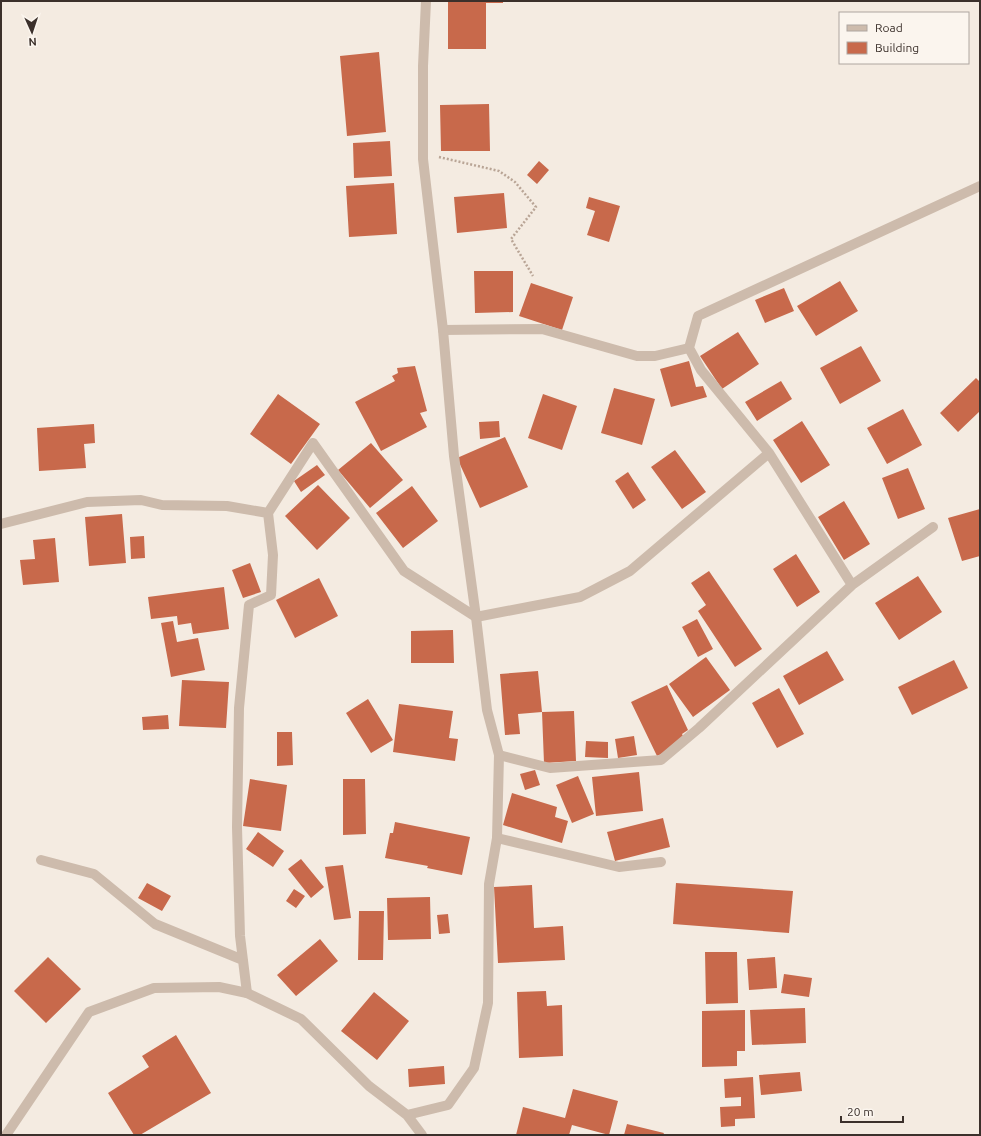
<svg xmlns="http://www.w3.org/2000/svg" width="981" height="1136" font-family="Ubuntu,sans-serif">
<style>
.building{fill:#c8694b}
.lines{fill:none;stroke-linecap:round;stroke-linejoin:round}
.path{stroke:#b9a596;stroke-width:2.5;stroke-dasharray:2 2;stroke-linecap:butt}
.minor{stroke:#cdbbac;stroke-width:10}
.tertiary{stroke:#cdbbac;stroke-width:10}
</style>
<rect width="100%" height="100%" fill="#f4ebe1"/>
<!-- building -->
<path class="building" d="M448 1H503V3H486V49H448Z
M379 52 386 132 347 136 340 56Z
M489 104 490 151H441L440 105Z
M390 141 392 176 354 178 353 143Z
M539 161 549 170 537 184 527 175Z
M394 183 397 234 349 237 346 186Z
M504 193 507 228 457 233 454 197Z
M589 197 620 206 609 242 587 235 595 211 586 208Z
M474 271H513V312L475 313Z
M840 281 858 311 816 336 797 306Z
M531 283 573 297 562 330 519 316Z
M784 288 794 311 765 323 755 300Z
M738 332 759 364 722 389 700 356Z
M861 346 881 381 840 404 820 368Z
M689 361 696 387 703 386 707 397 671 407 660 369Z
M415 366 427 411 420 413 427 427 381 451 355 402 395 381 392 376 398 373 397 368Z
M976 378 980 382V411L958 432 940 413Z
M781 381 792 399 757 421 745 402Z
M614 388 655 399 642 445 601 433Z
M278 394 320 424 291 464 250 434Z
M543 394 577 406 562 450 528 438Z
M903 409 922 445 887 464 867 428Z
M499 421 500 437 480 439 479 422Z
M802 421 830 465 801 483 773 440Z
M94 424 95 443 84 444 86 468 39 471 37 428Z
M505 437 528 487 480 508 457 458Z
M371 443 403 480 370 508 338 470Z
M675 450 706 492 682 509 651 467Z
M317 465 325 475 301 492 294 481Z
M908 468 925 509 898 519 882 478Z
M628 472 646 500 633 509 615 481Z
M318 485 350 518 317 550 285 516Z
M412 486 438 521 403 548 376 513Z
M844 501 870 544 844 560 818 517Z
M980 509V556L962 561 948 518Z
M122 514 126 563 89 566 85 517Z
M144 536 145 558 131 559 130 537Z
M55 538 59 582 23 585 20 560 35 559 33 540Z
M796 554 820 592 797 607 773 569Z
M250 563 261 592 243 598 232 570Z
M709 571 762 649 735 667 698 611 706 605 691 583Z
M918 576 942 612 899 640 875 603Z
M319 578 338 616 295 638 276 600Z
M224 587 229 629 193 634 191 623 178 625 177 616 151 619 148 597Z
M697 619 713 649 698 657 682 627Z
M173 621 177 642 198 638 205 670 171 677 161 623Z
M453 630 454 663H411V631Z
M827 651 844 680 799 705 783 676Z
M706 657 730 690 693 717 669 684Z
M954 660 968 688 912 715 898 687Z
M538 671 542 712 574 711 576 761 544 763 542 712 518 714 520 734 505 735 500 674Z
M182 680 229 682 226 728 179 726Z
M667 685 688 730 682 734 686 742 657 756 631 702Z
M779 688 804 734 777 748 752 703Z
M368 699 393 740 371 753 346 713Z
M399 704 453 711 449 738 458 739 455 761 393 752Z
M168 715 169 729 143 730 142 717Z
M277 732H292L293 765 277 766Z
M634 736 637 755 618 758 615 739Z
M586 741 608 742V758L585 757Z
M535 770 540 785 525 790 520 774Z
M639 772 643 811 596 816 592 777Z
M578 776 594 814 572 823 556 785Z
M250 779 287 785 281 831 243 826Z
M343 779H365L366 834 343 835Z
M512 793 557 807 555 817 568 821 562 843 503 825Z
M663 818 670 847 615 861 607 832Z
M395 822 470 837 462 875 427 868 428 866 385 858 390 833H393Z
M258 832 284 851 273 867 246 849Z
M301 859 324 887 311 898 288 869Z
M343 865 351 918 334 920 325 867Z
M147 883 171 896 162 911 138 898Z
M676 883 793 891 789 933 673 924Z
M532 885 534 928 563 926 565 960 498 963 494 887Z
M294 889 305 896 296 908 286 901Z
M430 897 431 939 388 940 387 898Z
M359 911H384L383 960H358Z
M448 914 450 933 439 934 437 915Z
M320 939 338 961 296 996 277 975Z
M705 952H737L738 1003 706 1004Z
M48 957 81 989 46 1023 14 991Z
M775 957 777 988 749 990 747 959Z
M784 974 812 978 809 997 781 993Z
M546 991 547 1006 562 1005 563 1056 519 1058 517 992Z
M374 992 409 1021 377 1060 341 1031Z
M805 1008 806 1043 752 1045 750 1010Z
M745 1010V1051H737V1066L702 1067V1011Z
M176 1035 211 1093 140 1135H134L108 1093 149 1067 142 1056Z
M444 1066 445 1084 409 1087 408 1069Z
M800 1072 802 1091 761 1095 759 1075Z
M753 1077 755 1118 735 1119V1126L721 1127 720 1107 741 1106V1097L725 1098 724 1079Z
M573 1089 618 1101 609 1135 572 1125 569 1135H516L523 1107 565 1118Z
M627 1124 664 1133 663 1135H624Z"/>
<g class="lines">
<!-- path -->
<path class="path" d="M439 157 499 171 515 182 536 207 511 239 533 276"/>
<!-- minor -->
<path class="minor" d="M443 330 542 329 637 356H655L689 348
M268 513 313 443 404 571 476 617 580 597 630 571 769 453
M1 524 87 502 141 500 162 505 227 506 268 513 273 555 271 595 249 605 239 708 237 827 240 936 247 993
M852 585 769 453 701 370 689 348 698 316 980 186
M499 755 550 768 661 760 699 728 852 585 933 527
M497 838 619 867 661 862
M41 860 94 874 155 924 243 960"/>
<!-- tertiary -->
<path class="tertiary" d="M407 1115 448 1105 474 1068 488 1003 489 884 497 838 499 755 487 710 476 617 454 456 443 330 423 159V66L426 1
M6 1135 89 1012 154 988 219 987 247 993 301 1019 369 1086 407 1115 422 1135"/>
</g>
<!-- border -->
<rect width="981" height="1136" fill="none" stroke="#3b302b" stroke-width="4"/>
<!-- legend -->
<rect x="839" y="12" width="130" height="52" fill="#fbf5ee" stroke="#aea6a0"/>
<rect x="847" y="25" width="20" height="6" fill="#cdbbac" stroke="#aea6a0"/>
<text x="875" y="32" font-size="12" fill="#3b302b">Road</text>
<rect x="847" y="42" width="20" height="12" fill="#c8694b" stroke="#aea6a0"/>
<text x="875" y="52" font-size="12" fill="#3b302b">Building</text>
<!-- north arrow -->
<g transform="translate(32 32) rotate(177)" stroke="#fbf5ee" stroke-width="3" paint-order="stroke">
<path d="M0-3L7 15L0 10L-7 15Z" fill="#3b302b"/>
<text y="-6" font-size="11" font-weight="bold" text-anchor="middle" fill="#3b302b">N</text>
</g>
<!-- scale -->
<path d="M841 1116v6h62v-6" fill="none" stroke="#3b302b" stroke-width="2"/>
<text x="847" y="1116" font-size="12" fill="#3b302b" stroke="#fbf5ee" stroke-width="3" paint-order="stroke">20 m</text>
</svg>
